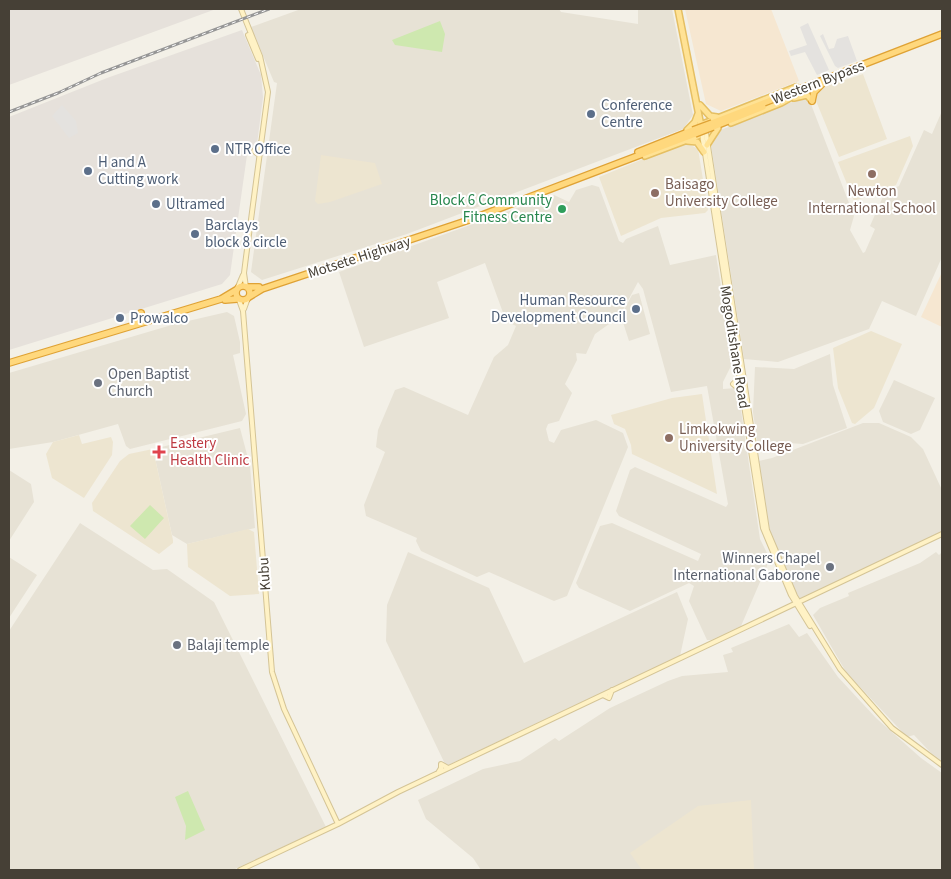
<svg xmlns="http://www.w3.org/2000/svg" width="951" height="879" font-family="'Source Sans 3',sans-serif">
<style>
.residential{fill:#e7e2d5}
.commercial{fill:#f6e7d1}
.industrial{fill:#e6e1db}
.education{fill:#ede5d0}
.green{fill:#cee8af}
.parking{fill:#e4e2df}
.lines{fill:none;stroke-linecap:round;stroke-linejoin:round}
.secondary-casing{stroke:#d4c496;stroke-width:6}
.primary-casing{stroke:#e5bf63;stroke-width:8}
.trunk-casing{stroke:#dfa235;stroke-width:8}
.secondary{stroke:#fff2c5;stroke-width:4}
.primary{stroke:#ffe294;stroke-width:5}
.trunk{stroke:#ffd87d;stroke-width:5.5}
.rail-casing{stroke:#969696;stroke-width:3}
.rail{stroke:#fff;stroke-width:1;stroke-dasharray:4;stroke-linecap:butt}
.trunk-bridge-casing{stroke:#dfa235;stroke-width:8;stroke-linecap:butt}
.trunk-bridge{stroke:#ffd87d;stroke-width:5.5}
.service-dot{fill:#5c6f8a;stroke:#fff;stroke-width:2}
.education-dot{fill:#8d6e63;stroke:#fff;stroke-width:2}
.leisure-dot{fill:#2e9e5b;stroke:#fff;stroke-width:2}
.worship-dot{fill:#6b7280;stroke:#fff;stroke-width:2}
.health-dot{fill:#e0444e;stroke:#fff;stroke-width:2}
.labels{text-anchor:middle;stroke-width:4;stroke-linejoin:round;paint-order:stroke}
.street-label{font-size:15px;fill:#464036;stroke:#fff}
.service-label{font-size:15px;fill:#4e5e75;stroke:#fff;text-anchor:start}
.education-label{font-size:15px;fill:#785e54;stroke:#fff;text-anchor:start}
.leisure-label{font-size:15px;fill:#27864d;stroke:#fff;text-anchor:end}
.worship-label{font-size:15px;fill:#5b616d;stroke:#fff;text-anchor:start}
.health-label{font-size:15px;fill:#be3a42;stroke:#fff;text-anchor:start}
</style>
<rect width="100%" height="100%" fill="#f3f0e7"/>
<!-- residential -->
<path class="residential" d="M301 9H559L561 12 638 24V9H672L693 115 683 129 407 234 262 280 251 272 277 83 274 82 251 27Z
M805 97 809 99 854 216 850 230 863 253 865 252 875 229 870 226 885 192 899 186 924 130 932 134 942 111V257L916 316 882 301 869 329 778 362 744 359 711 145 718 131Z
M592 185 599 187 619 241 623 243 626 239 658 226 670 265 716 255 733 362 723 382V389L736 388 738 390 760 539 770 559 741 626 711 640H707L689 601 694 586 689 583 630 611 579 588 576 583 600 526 612 523 698 561 701 554 619 516 616 511 630 470 635 467 726 507 728 504 707 386 671 392 643 289 638 282 619 317 595 334 586 354 576 353 577 360 565 384 572 393 559 421 548 424 546 429 549 441 554 443 561 430 596 420 623 433 628 447 567 596 554 601 489 572 477 577 421 551 416 541 417 538 366 516 364 505 385 452 376 447 378 430 395 390 404 387 468 415 494 357 508 345 516 326 506 321 485 263 437 282 449 318 364 347 339 272 554 195 569 202 576 190Z
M639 293 650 334 629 341 621 316 632 295Z
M227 312 234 316 240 342V353L233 355 246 414 242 421 130 449 126 446 118 424 53 442 9 449V373L175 324Z
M830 354 833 385 847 428 803 444 757 441 753 412 755 367 794 369Z
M894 380 935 398 920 430 911 434 883 422 879 411Z
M863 423H879L911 437 923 449 942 490V532L797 600 782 568 769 527 759 461 772 458Z
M240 428 250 466 255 528 187 544 172 535 153 449Z
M9 470 31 484 34 502 9 541Z
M80 523 153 570 167 569 214 602 326 827 233 870H9V631Z
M408 552 489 588 524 663 677 592 688 619 680 656 446 766 386 641 387 605Z
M936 552 939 555 942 552V761L931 753 914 735 907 737 846 672 813 615 820 608 849 596 848 593 920 563Z
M9 557 37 575 9 618Z
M789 624 799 637 807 633 838 677 876 718 921 758 942 773V870H481L473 858 426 819 418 800 483 769 520 761 555 738 559 741 610 708 668 681 682 676 728 672 723 655 733 652 731 648Z"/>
<!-- commercial -->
<path class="commercial" d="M685 9H771L799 81 721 111 706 104Z
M942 272V327L921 317Z"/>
<!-- industrial -->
<path class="industrial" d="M9 9H216L9 85Z
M242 30 261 75 263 97 257 144 253 148H248L230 275 222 284 9 350V117L107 78Z"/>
<!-- education -->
<path class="education" d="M863 74 887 139 839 157 814 96 818 89Z
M910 136 913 146 896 185 854 201 838 162Z
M685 142 698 149 708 210 705 213 661 218 621 236 599 177Z
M321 155 375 163 382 184 330 202 318 204 315 201Z
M871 331 902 344 874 408 855 424 852 423 838 388 833 348Z
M702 394 717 494 632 454 631 445 625 429 614 424 611 415 672 398Z
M79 435 82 444 111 437 113 442 112 455 84 498 52 478 46 454 53 442Z
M153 449 173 540V543L159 554 93 511 92 503 120 461 129 454Z
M248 529 254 532 259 594 230 596 188 567 187 544Z
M751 800 754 870H642L630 853 698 806Z"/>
<!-- green -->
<path class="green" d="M440 21 445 34 442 52 395 45 392 40Z
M150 505 164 518 145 539 130 526Z
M188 791 205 830 185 840 186 826 175 797Z"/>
<!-- parking -->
<path class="parking" d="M808 23 829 70 817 75 805 52 791 56 789 51 807 45 800 27Z
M823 34 829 49 834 48 837 39 848 36 857 61 838 68 835 66 820 36Z
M62 105 76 121 78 133 69 138 52 116Z"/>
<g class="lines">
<defs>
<path id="secondary" d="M241 9 260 56 268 92 246 257 244 273 246 287
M248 35 258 59
M706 133 767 530 795 596 840 669 892 728 942 765
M702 134 763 528 791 595 810 626
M259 155 254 151 260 143
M237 289 243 275
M239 300 243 311 272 672 284 709 338 824
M244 309 248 298
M738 379 733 384 740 390
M603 695 609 698 612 690
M438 773 441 768V764L448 768
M240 870 338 824 398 792 942 534"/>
<path id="primary" d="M678 9 701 126
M794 98 807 95 812 101
M700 105 710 116 717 117
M731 123 781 103 797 94
M695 127 796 87
M687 130 695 122 698 114
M687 141 697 142 704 152
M707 145 718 128
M645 156 698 136"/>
<path id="trunk" d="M812 101 814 92 822 84
M712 123 942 34
M713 127 763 107
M638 152 693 130
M236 293a7 7 0 1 1 14 0a7 7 0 1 1-14 0Z
M247 287H259
M249 297 262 289 469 220 695 134
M225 300 237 299
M136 324 140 319 141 313
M9 363 221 299 236 290"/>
</defs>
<!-- secondary casing -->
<use href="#secondary" class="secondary-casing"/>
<!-- primary casing -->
<use href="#primary" class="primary-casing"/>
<!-- trunk casing -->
<use href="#trunk" class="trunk-casing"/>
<!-- secondary -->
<use href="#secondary" class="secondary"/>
<!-- primary -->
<use href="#primary" class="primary"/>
<!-- trunk -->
<use href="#trunk" class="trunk"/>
<defs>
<path id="rail" d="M9 112 58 93 101 73 269 9"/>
</defs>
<!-- rail casing -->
<use href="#rail" class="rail-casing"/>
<!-- rail -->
<use href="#rail" class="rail"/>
<defs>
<path id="trunk-bridge" d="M693 130 712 123
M695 134 713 127"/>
</defs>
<!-- trunk-bridge casing -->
<use href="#trunk-bridge" class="trunk-bridge-casing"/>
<!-- trunk-bridge -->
<use href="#trunk-bridge" class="trunk-bridge"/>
</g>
<!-- markers -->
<g class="service-dot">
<circle cx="591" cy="114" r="5"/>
<circle cx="215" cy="149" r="5"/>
<circle cx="88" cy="171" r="5"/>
<circle cx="156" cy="204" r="5"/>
<circle cx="195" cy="234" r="5"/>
<circle cx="636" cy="309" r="5"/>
<circle cx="120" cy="318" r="5"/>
</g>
<g class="education-dot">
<circle cx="872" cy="174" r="5"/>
<circle cx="655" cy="193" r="5"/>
<circle cx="669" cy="438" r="5"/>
</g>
<circle class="leisure-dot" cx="562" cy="209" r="5"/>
<g class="worship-dot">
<circle cx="98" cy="383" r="5"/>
<circle cx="830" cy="567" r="5"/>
<circle cx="177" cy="645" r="5"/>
</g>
<path class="health-dot" d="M156.5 444.5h5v5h5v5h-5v5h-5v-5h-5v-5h5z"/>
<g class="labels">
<!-- street labels -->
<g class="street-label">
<text transform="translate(818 82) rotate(-21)" y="5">Western Bypass</text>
<text transform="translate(359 257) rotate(-18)" y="5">Motsete Highway</text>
<text transform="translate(735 347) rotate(81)" y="5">Mogoditshane Road</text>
<text transform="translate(264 574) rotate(-94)" y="5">Kubu</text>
</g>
<!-- service labels -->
<g class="service-label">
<text x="601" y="110">Conference<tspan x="601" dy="17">Centre</tspan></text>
<text x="225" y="154">NTR Office</text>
<text x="98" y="167">H and A<tspan x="98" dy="17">Cutting work</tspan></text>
<text x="166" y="209">Ultramed</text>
<text x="205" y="230">Barclays<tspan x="205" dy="17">block 8 circle</tspan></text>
<text x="626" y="305" text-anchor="end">Human Resource<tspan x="626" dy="17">Development Council</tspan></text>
<text x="130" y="323">Prowalco</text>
</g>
<!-- education labels -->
<g class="education-label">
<text x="665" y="189">Baisago<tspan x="665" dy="17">University College</tspan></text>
<text x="872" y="196" text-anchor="middle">Newton<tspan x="872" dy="17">International School</tspan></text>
<text x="679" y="434">Limkokwing<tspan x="679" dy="17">University College</tspan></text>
</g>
<!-- leisure labels -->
<g class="leisure-label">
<text x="552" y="205">Block 6 Community<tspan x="552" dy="17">Fitness Centre</tspan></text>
</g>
<!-- worship labels -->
<g class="worship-label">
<text x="108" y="379">Open Baptist<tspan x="108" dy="17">Church</tspan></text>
<text x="820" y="563" text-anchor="end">Winners Chapel<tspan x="820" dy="17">International Gaborone</tspan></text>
<text x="187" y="650">Balaji temple</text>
</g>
<!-- health labels -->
<g class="health-label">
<text x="170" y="448">Eastery<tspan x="170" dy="17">Health Clinic</tspan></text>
</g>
</g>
<!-- border -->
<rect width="951" height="879" fill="none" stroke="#464036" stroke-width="20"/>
</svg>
